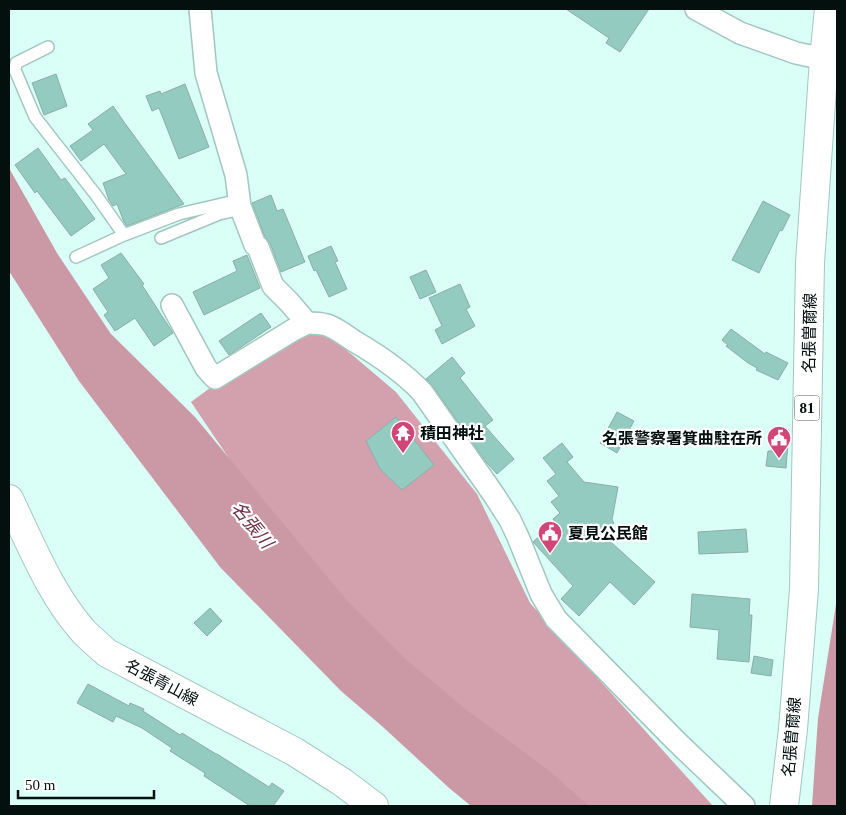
<svg xmlns="http://www.w3.org/2000/svg" width="846" height="815" font-family="'Times New Roman','Noto Sans JP',serif">
<style>
.forest{fill:#d3a1ae}
.water{fill:#ca99a5}
.building{fill:#93cbc1;stroke:#8aaea7}
.lines{fill:none;stroke-linecap:round;stroke-linejoin:round}
.lane-casing{stroke:#a3c7c0;stroke-width:14}
.street-casing{stroke:#a3c7c0;stroke-width:24}
.secondary-casing{stroke:#a3c7c0;stroke-width:30}
.primary-casing{stroke:#a3c7c0;stroke-width:30}
.lane{stroke:#fff;stroke-width:11}
.street{stroke:#fff;stroke-width:21}
.secondary{stroke:#fff;stroke-width:28}
.primary{stroke:#fff;stroke-width:28}
.labels{text-anchor:middle;stroke-width:4.5;stroke-linejoin:round;paint-order:stroke}
.shield{fill:#fff;stroke:#4f5856;stroke-width:1}
.shield-label{font-size:15px;font-weight:bold;fill:#04100e}
.street-label{font-size:16px;fill:#04100e;stroke:#fff}
.poi-label{font-size:16px;font-weight:bold;fill:#04100e;stroke:#fff;text-anchor:start}
.water-label{font-size:18px;font-style:italic;fill:#6e3044;stroke:#fff}
</style>
<rect width="100%" height="100%" fill="#d9fff7"/>
<!-- forest -->
<path class="forest" d="M324 331 396 392 477 494 530 603 713 806H550L325 601 191 402 214 385 293 335Z"/>
<!-- water -->
<path class="water" d="M9 168 57 253 111 334 195 417 344 597 408 661 468 711 547 769 589 806H471L448 787 383 727 341 691 220 567 79 381 9 271Z
M837 598V806H812L818 718Z"/>
<!-- building -->
<path class="building" d="M566 9H649L620 52 606 43 609 38Z
M56 74 67 106 44 115 32 83Z
M185 84 209 147 179 159 159 108 152 111 146 96 160 91 161 94Z
M113 106 124 122 184 204 127 226 124 222 117 204 113 206 109 200 103 183 126 174 104 144 81 161 70 146 93 130 88 124Z
M38 148 61 180 65 178 95 219 71 236 37 191 35 193 15 165Z
M271 195 277 211 283 209 305 262 281 272 270 243 265 237 252 203Z
M763 201 790 215 782 231 780 230 759 273 732 260Z
M331 246 338 261 335 262 347 289 329 297 316 270 314 271 308 256Z
M121 253 144 284 142 285 173 333 154 346 135 318 115 331 104 315 108 312 93 289 109 278 101 265Z
M247 255 260 288 204 315 193 292 237 271 233 261Z
M426 270 436 292 420 299 410 277Z
M460 284 470 307 466 309 475 326 442 344 435 330 442 326 429 298Z
M261 313 271 327 229 355 219 341Z
M731 329 765 354 766 352 788 363 778 380 756 370 757 368 748 363 726 346 728 345 722 340Z
M452 357 465 373 460 378 493 420 485 426 514 459 497 474 486 462 432 385 426 379Z
M617 412 634 421 617 453 600 443Z
M396 417 434 465 402 490 380 469 366 441Z
M773 429 789 430 786 468 766 466 768 451H772Z
M562 443 573 457 567 462 584 482 618 487 612 520 614 523 602 534 655 582 634 605 610 582 579 616 561 599 573 586 534 543 533 542 555 522 553 519 560 513 551 502 559 496 547 481 556 474 543 458Z
M746 529 748 552 699 554 698 532Z
M692 594 750 599 749 615H752L749 662 717 659 719 630 690 627Z
M210 608 222 621 207 636 194 623Z
M754 656 773 660 771 676 751 673Z
M88 684 129 706 130 703 144 709 143 711 180 735 182 733 216 754H217L269 787 272 783 284 791 273 806H250L204 776 205 773 170 751 172 748 142 728 116 716 113 722 77 703Z"/>
<g class="lines">
<defs>
<path id="lane" d="M48 47 16 63 15 70 35 117 96 195 124 235
M161 238 219 214 241 209
M76 257 124 235 179 214 239 200"/>
<path id="street" d="M200 9 206 73 236 175 240 206 255 245 258 247 273 286 289 302 307 323C314 323 320 323 327 325 336 328 345 335 354 341 378 355 402 371 422 392L494 495 510 520 518 537 541 594 556 619 677 742 744 806
M696 9 740 33 796 53 824 59
M172 305 206 368 215 378 293 330 307 323"/>
<path id="secondary" d="M9 499C31 544 50 594 84 632 91 639 99 646 107 653L295 752 342 782 374 806"/>
<path id="primary" d="M784 806 793 729 804 589 810 263 824 59 829 9"/>
</defs>
<!-- lane casing -->
<use href="#lane" class="lane-casing"/>
<!-- street casing -->
<use href="#street" class="street-casing"/>
<!-- secondary casing -->
<use href="#secondary" class="secondary-casing"/>
<!-- primary casing -->
<use href="#primary" class="primary-casing"/>
<!-- lane -->
<use href="#lane" class="lane"/>
<!-- street -->
<use href="#street" class="street"/>
<!-- secondary -->
<use href="#secondary" class="secondary"/>
<!-- primary -->
<use href="#primary" class="primary"/>
</g>
<!-- icons -->
<defs>
<symbol id="temple-pin" viewBox="-11 -11 22 30"><path d="M0 17L-7.5 6A9.5 9.5 0 1 1 7.5 6Z" fill="#d14577" stroke="#fff"/><path d="M0-6L5-2H3V0L6.5 2.5H4V6H1.5V3h-3V6H-4V2.5H-6.5L-3 0V-2H-5Z" fill="#fff"/></symbol>
<symbol id="civic-pin" viewBox="-11 -11 22 30"><path d="M0 17L-7.5 6A9.5 9.5 0 1 1 7.5 6Z" fill="#d14577" stroke="#fff"/><path d="M-.6-6.5H3V-4.5H.6V-3L4-1V1h2V6H-6V1h2V-1L-.6-3ZM-1.2 2.5V6h2.4V2.5Z" fill="#fff"/></symbol>
</defs>
<g fill-rule="evenodd">
<use href="#temple-pin" x="389" y="419" width="28" height="38"/>
<use href="#civic-pin" x="765" y="424" width="28" height="38"/>
<use href="#civic-pin" x="536" y="519" width="28" height="38"/>
</g>
<g class="labels">
<!-- shield labels -->
<rect class="shield" x="794.5" y="395.5" width="25" height="25" rx="4"/>
<g class="shield-label">
<text x="807" y="413">81</text>
</g>
<!-- street labels -->
<g class="street-label">
<text transform="translate(809 333) rotate(-89)" y="6">名張曽爾線</text>
<text transform="translate(162 682) rotate(28)" y="6">名張青山線</text>
<text transform="translate(791 737) rotate(-85)" y="6">名張曽爾線</text>
</g>
<!-- poi labels -->
<g class="poi-label">
<text x="420" y="439">積田神社</text>
<text x="762" y="444" text-anchor="end">名張警察署箕曲駐在所</text>
<text x="568" y="539">夏見公民館</text>
</g>
<!-- water labels -->
<g class="water-label">
<text transform="translate(252 525) rotate(51)" y="6">名張川</text>
</g>
</g>
<!-- border -->
<rect width="846" height="815" fill="none" stroke="#04100e" stroke-width="20"/>
<!-- scale -->
<path d="M18 790v8h136v-8" fill="none" stroke="#04100e" stroke-width="2.5"/>
<text x="25" y="790" font-size="15" fill="#04100e" stroke="#ffffff" stroke-width="4" paint-order="stroke">50 m</text>
</svg>
